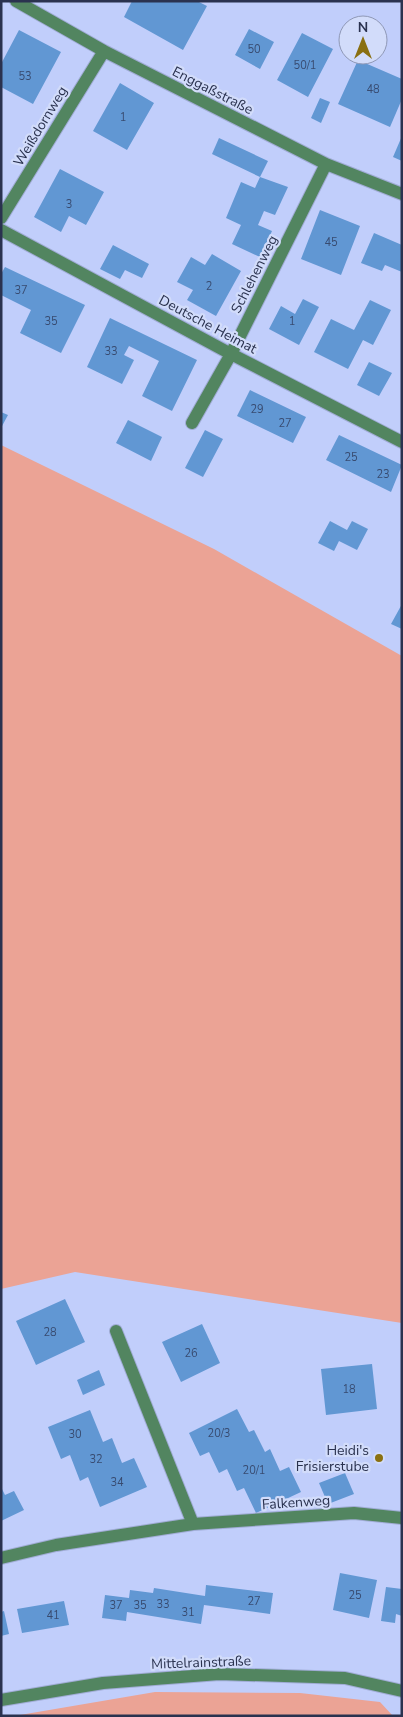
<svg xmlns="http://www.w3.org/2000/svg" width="403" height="1717" font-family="'Nunito Sans',sans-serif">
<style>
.green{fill:#eba395}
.building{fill:#6197d3}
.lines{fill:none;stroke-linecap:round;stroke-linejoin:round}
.minor-casing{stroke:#a0acd5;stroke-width:14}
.minor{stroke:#528560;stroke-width:12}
.poi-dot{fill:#8a7011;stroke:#d2dcfa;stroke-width:2}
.labels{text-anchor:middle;stroke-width:4.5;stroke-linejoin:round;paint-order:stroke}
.number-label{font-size:11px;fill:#384b70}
.street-label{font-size:14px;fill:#2a324f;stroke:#d2dcfa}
.poi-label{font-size:14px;fill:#2a324f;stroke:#d2dcfa;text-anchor:end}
</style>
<rect width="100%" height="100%" fill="#c1cefb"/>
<!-- green -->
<path class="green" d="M1 445 214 549 402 656V1323L75 1272 1 1289Z
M155 1692 300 1693 380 1702 393 1716H14Z"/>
<!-- building -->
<path class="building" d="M132 1H197L207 6 183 50 124 17Z
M249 29 274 42 260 69 235 55Z
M19 30 61 52 33 104 1 87V64Z
M302 33 333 49 308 97 277 80Z
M358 60 402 79V99L390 127 338 104Z
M120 83 154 103 127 150 93 131Z
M320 98 330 102 321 123 311 118Z
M402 136V161L393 157Z
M219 138 268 161 260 177 288 187 275 215 264 211 258 225 272 231 260 257 232 244 241 225 226 218 241 182 255 188 260 177 212 154Z
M60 169 104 192 86 225 69 216 61 232 34 217Z
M320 210 360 226 341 275 301 259Z
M374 233 402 245V272L385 265 382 271 361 263Z
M113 245 149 264 142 278 125 270 120 279 100 269Z
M212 254 241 271 216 316 187 300 193 290 177 282 191 257 205 265Z
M5 267 85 305 61 353 20 333 31 310 1 295V274Z
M303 299 319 307 299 345 269 329 281 306 295 314Z
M370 300 391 310 373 345 363 340 348 369 314 352 331 319 354 330Z
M110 318 197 360 172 411 142 396 159 361 129 346 124 355 134 360 122 384 87 367Z
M369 362 392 373 379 396 357 385Z
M250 390 306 417 293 443 237 416Z
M1 412 8 415 1 428Z
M128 420 162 437 151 461 116 443Z
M205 430 223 439 203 477 185 468Z
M339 435 402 465 391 492 326 460Z
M330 521 347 530 352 521 368 529 357 550 339 541 334 551 318 543Z
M402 604V629L391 624Z
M65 1299 85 1342 36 1365 16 1321Z
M202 1324 220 1363 181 1382 162 1342Z
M372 1364 377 1409 326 1415 321 1369Z
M99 1370 105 1385 83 1395 77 1380Z
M237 1409 249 1432 254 1430 265 1452 270 1449 280 1471 289 1467 301 1492 256 1513 244 1488 237 1491 227 1469 219 1473 209 1452 200 1456 189 1433Z
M90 1410 103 1442 112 1438 122 1463 134 1458 147 1487 100 1507 88 1477 80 1481 70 1455 61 1459 48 1427Z
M345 1473 354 1494 328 1504 319 1483Z
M1 1487 5 1495 14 1491 24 1510 1 1521Z
M340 1573 377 1580 369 1618 333 1610Z
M206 1585 273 1593 270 1614 204 1605 201 1624 127 1612 126 1621 102 1618 105 1595 129 1598 130 1590 153 1593 154 1588 205 1596Z
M386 1587 402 1589V1616L396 1614 395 1623 381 1621Z
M64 1601 69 1625 22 1633 17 1609Z
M4 1611 9 1634 1 1636V1612Z"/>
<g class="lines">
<defs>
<path id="minor" d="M16 1 104 51 326 164 402 194
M1 218 104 51
M1 230 231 354 402 442
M192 423 231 354 326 164
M116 1331 193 1524
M1 1558 56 1545 193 1524 354 1513 402 1518
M1 1700 103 1683 219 1674 345 1678 402 1691"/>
</defs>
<!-- minor casing -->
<use href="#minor" class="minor-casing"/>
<!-- minor -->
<use href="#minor" class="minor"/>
</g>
<!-- markers -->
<circle class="poi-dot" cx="379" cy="1458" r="5"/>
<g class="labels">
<!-- number labels -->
<g class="number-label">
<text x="254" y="53">50</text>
<text x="305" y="69">50/1</text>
<text x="25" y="80">53</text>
<text x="373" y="93">48</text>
<text x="123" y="121">1</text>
<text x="69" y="208">3</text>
<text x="331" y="246">45</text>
<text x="209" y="290">2</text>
<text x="21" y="294">37</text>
<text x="51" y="325">35</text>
<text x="292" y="325">1</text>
<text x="111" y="355">33</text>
<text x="257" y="413">29</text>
<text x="285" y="427">27</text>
<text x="351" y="461">25</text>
<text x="383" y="478">23</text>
<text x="50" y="1336">28</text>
<text x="191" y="1357">26</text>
<text x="349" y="1393">18</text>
<text x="219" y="1437">20/3</text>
<text x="75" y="1438">30</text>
<text x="96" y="1463">32</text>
<text x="254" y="1474">20/1</text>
<text x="117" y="1486">34</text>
<text x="355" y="1599">25</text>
<text x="254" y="1605">27</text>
<text x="163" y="1608">33</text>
<text x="116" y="1609">37</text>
<text x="140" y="1609">35</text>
<text x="188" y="1616">31</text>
<text x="53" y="1619">41</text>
</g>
<!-- street labels -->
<g class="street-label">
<text transform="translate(213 90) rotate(27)" y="5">Enggaßstraße</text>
<text transform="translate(40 126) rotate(-59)" y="5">Weißdornweg</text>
<text transform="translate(254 274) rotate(-63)" y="5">Schlehenweg</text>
<text transform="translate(208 324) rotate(28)" y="5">Deutsche Heimat</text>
<text transform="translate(296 1502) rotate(-4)" y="5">Falkenweg</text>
<text transform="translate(201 1662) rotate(-2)" y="5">Mittelrainstraße</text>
</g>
<!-- poi labels -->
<g class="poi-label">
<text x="369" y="1455">Heidi's<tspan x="369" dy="16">Frisierstube</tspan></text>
</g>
</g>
<!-- border -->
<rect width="403" height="1717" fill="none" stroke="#2a324f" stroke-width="5"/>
<!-- north arrow -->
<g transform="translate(363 40)"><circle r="24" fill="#d2dcfa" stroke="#8f98b6"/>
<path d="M0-4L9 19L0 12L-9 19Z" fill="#8a7011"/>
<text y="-8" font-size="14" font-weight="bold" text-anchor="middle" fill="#2a324f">N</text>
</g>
</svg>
